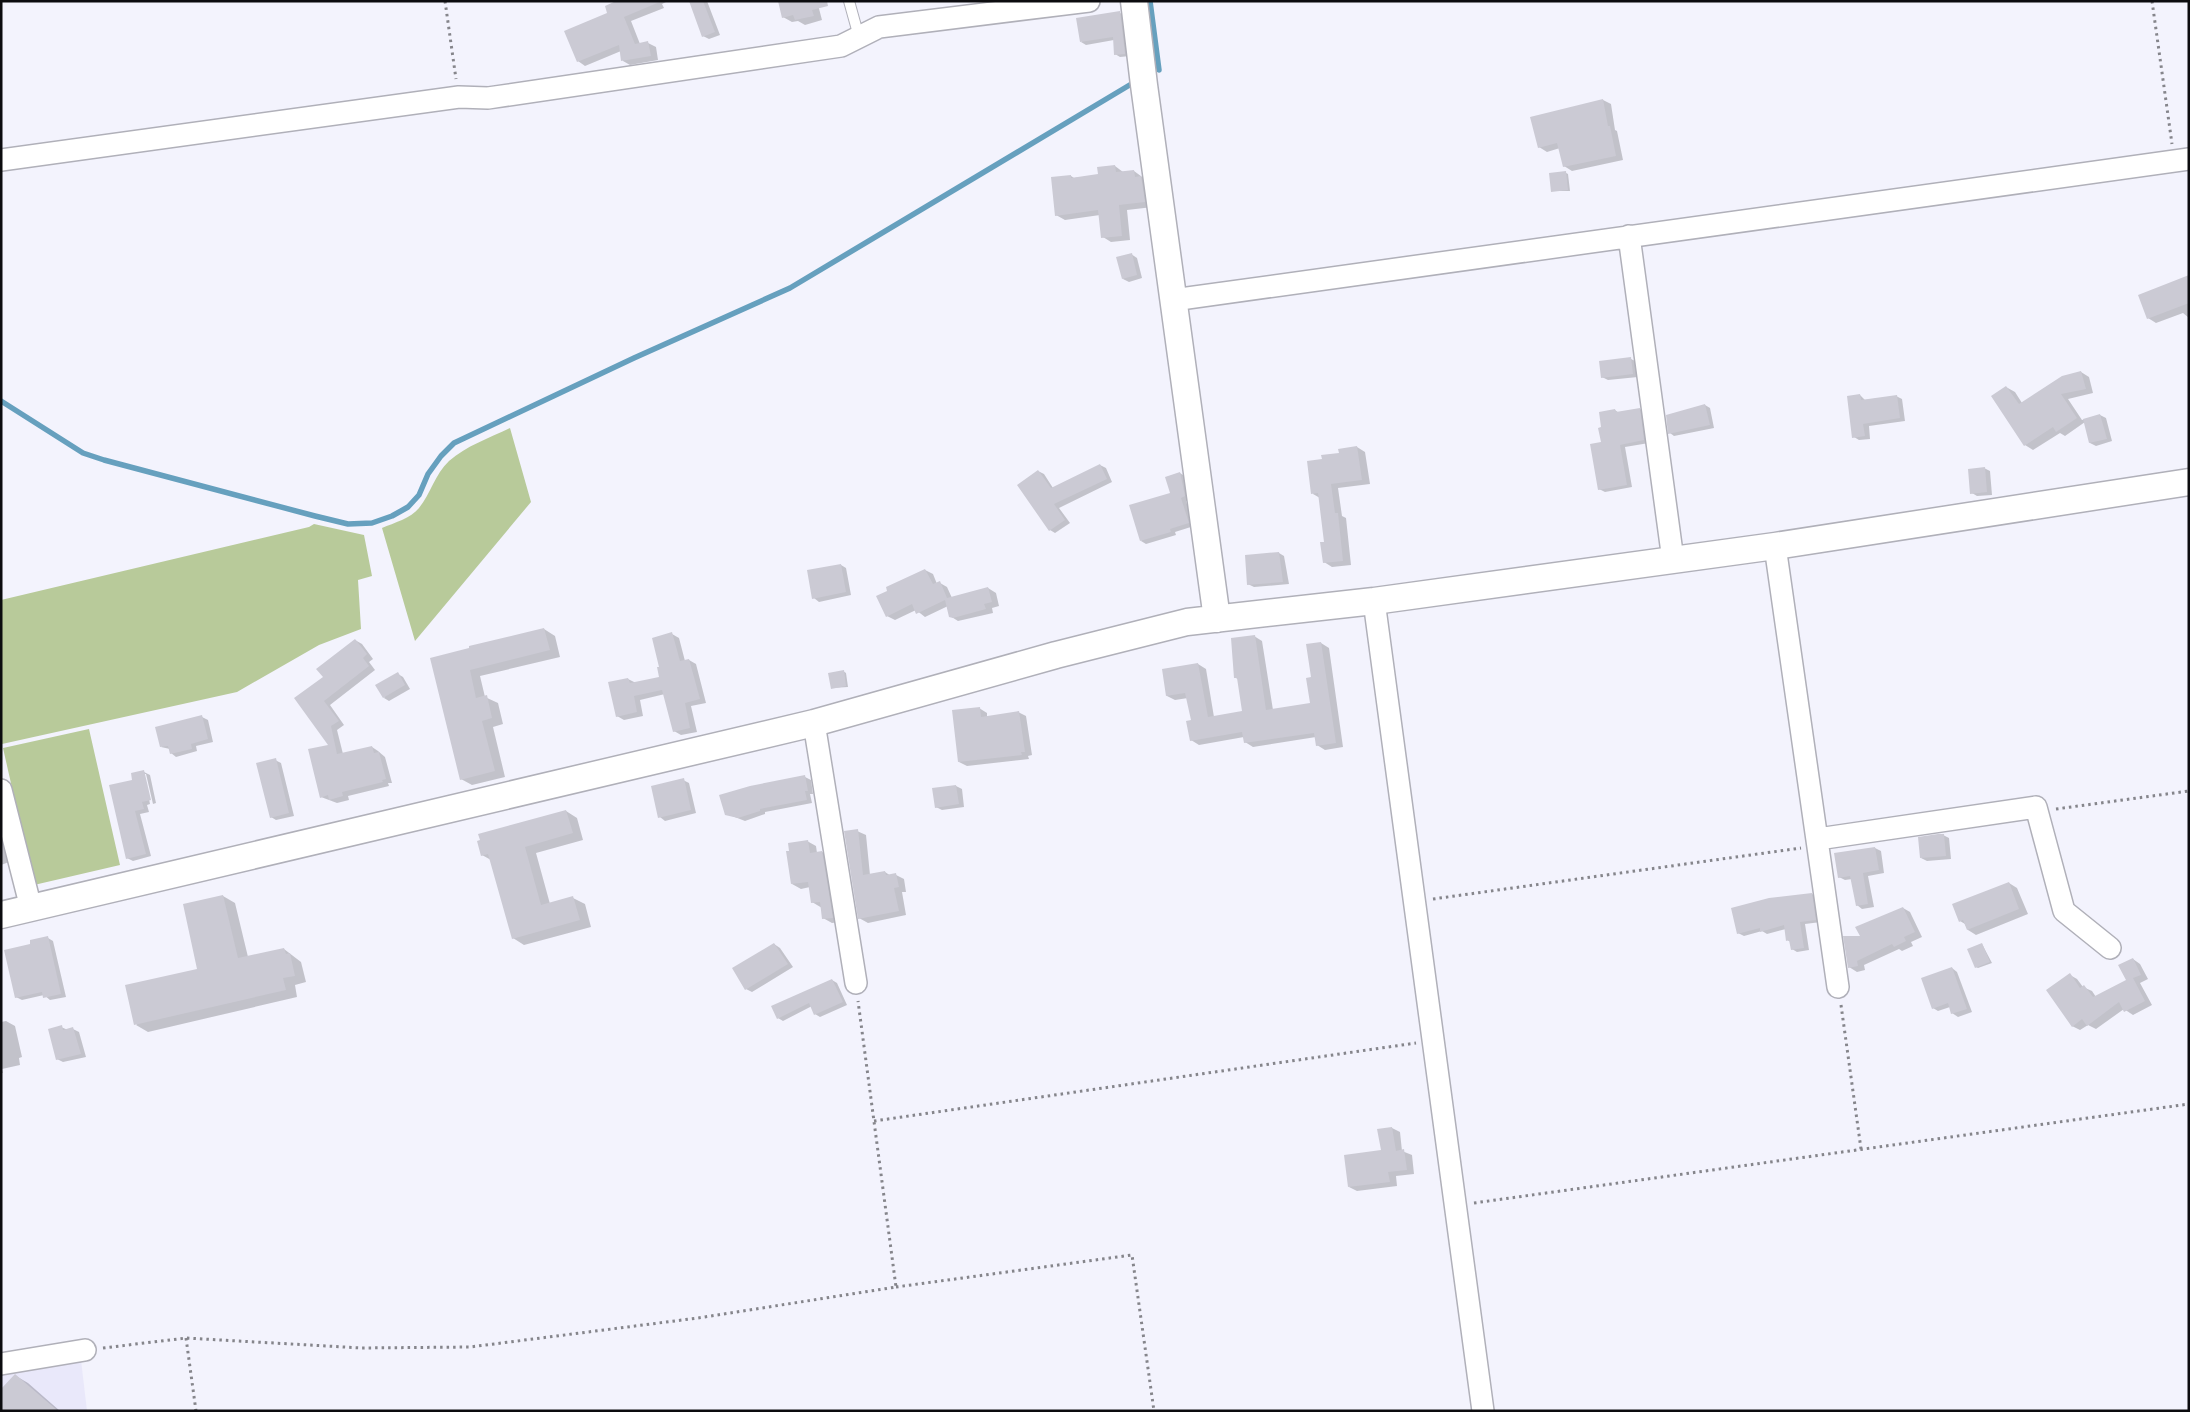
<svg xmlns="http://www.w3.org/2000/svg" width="2190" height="1412" font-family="Georgia,serif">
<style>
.built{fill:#e9e8fa}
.green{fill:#b8ca9a}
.shadow{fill:#0003}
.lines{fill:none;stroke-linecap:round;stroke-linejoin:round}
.stream{stroke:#66a0be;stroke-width:5.5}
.building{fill:#cbcad4}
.service-casing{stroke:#b0b0b9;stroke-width:12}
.minor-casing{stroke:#b0b0b9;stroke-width:24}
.tertiary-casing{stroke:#b0b0b9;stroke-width:29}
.path{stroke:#85858b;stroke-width:3;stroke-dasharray:2.5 4;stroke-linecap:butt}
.service{stroke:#fff;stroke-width:10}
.minor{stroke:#fff;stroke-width:21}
.tertiary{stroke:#fff;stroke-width:26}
</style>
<rect width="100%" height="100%" fill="#f3f3fd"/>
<!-- built -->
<path class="built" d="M81 1360 87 1411H1V1372Z"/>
<!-- green -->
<path class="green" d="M510 428 531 502 415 641 382 528C394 523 411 518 419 508 431 493 435 474 449 461 466 446 489 438 510 428Z
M314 524 364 535 372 576 358 580 361 629 319 645 237 692 2 744 1 600 309 527Z
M89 729 120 865 34 885 3 748Z"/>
<!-- shadow -->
<path class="shadow" d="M618 1H668L662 4 664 8 631 21 640 44 648 43 656 47 658 60 630 65 623 61 621 51 585 66 578 61Z
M690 1H707L720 35 709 39 703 36Z
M817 1 822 20 805 25 798 21 792 22 783 17Z
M1120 13 1125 16 1130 56 1120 57 1115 54 1114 40 1086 45 1081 42Z
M1603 100 1611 104 1615 130 1617 131 1623 160 1572 171 1564 166 1560 148 1547 152 1539 147 1532 118Z
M1115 166 1123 172 1134 171 1149 182 1153 207 1127 210 1130 240 1111 242 1103 237 1100 215 1065 220 1056 215 1071 176 1074 178 1100 175Z
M1566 173 1568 174 1570 191H1552Z
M1131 254 1137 258 1142 278 1129 282 1123 279Z
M2189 277V318L2183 313 2156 323 2148 318Z
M1631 359 1637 362 1638 377 1608 380 1602 377Z
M2081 372 2089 377 2093 393 2068 399 2082 420 2100 415 2106 418 2112 441 2096 446 2090 443 2085 422 2065 436 2060 433 2033 450 2025 445 2006 387 2015 392 2022 403Z
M1860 395 1865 400 1896 396 1902 399 1905 421 1869 426 1870 439 1859 440 1854 437Z
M1705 405 1710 408 1714 428 1674 436 1670 433Z
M1640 409 1645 413 1649 443 1625 447 1632 487 1605 492 1599 489 1603 428 1615 410 1619 413Z
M1357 447 1365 452 1370 484 1338 488 1342 516 1346 518 1351 565 1332 567 1324 562 1325 543 1320 498 1313 494 1324 460Z
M1100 465 1106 468 1112 482 1059 508 1070 523 1055 533 1050 530 1038 471 1044 474 1053 488Z
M1984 468 1990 471 1992 495 1977 496 1972 493Z
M1180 473 1186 477 1190 499 1186 501 1194 526 1175 532 1176 535 1146 544 1141 541 1172 494Z
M1279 553 1284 556 1289 584 1254 587 1248 584Z
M841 565 846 568 851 595 819 602 814 598Z
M925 570 933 574 937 584 940 583 947 587 952 598 988 588 996 593 999 606 992 608 993 613 958 621 950 616 948 606 925 617 916 610 895 620 887 616Z
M544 629 555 636 560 657 480 676 485 697 498 703 503 724 493 727 505 777 472 785 461 779 432 659Z
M672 634 679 638 685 661 689 660 696 664 706 703 691 706 697 732 681 735 674 731 665 694 640 700 643 716 624 720 617 716 628 679 636 683 660 678 661 667Z
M1254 636 1262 641 1273 710 1311 704 1312 678 1321 643 1329 648 1343 747 1325 750 1317 745 1316 737 1253 747 1245 742 1244 737 1199 745 1191 740 1192 721 1188 698 1175 700 1167 696 1163 670 1198 664 1206 669 1214 717 1243 712 1239 680 1236 678Z
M355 640 362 644 373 659 369 662 375 670 330 705 344 725 337 730 343 754 372 747 378 751 385 757 392 783H388L389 786 348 796 349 800 337 803 321 797 330 746 296 698 324 677Z
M843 671 846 673 848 687 832 688Z
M398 674 403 677 410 689 389 701 384 698Z
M979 708 987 713V717L1018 712 1026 716 1032 755 1028 756 1029 759 967 766 959 762Z
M202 717 208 720 213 742 196 746 197 751 176 757 171 753 170 749 161 747Z
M275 760 281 763 294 816 276 820 271 817Z
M144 772 150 775 156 803 153 804 146 774H144L150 804 147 805 149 812 140 814 151 856 133 861 127 858 134 781Z
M805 777 811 780 813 794H810L812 803 765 812V814L745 821 727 814Z
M683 780 689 783 696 813 665 821 660 817Z
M956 786 962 789 964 807 942 810 936 807Z
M1 799 9 862 1 865Z
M566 811 577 818 583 840 536 853 550 904 573 898 585 904 591 927 524 945 513 938 491 860 482 855Z
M857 831 866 835 870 875 885 872 891 876 896 875 904 879 906 892H902L906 915 868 923 859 918Z
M1943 835 1949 838 1951 859 1927 861 1921 858Z
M807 841 816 846 817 853 822 852 831 857 841 922 832 923 823 918 822 908 812 902 810 887 801 889 792 884Z
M1875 848 1881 851 1884 873 1868 876 1874 907 1862 909 1857 905 1852 879 1845 880 1839 877Z
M2009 883 2017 888 2028 914 1976 935 1968 930 1965 924 1960 921Z
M1812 894 1817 897 1821 922 1805 924 1809 950 1797 952 1792 949 1791 942 1787 940 1786 929 1767 934 1762 931 1744 936 1738 933Z
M223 896 235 903 248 957 284 949 301 962 306 982 295 985 297 997 148 1032 136 1025 199 969 184 905Z
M1903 908 1910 912 1922 937 1911 942 1913 946 1902 951 1899 949 1864 965 1865 970 1857 972 1849 967 1861 937Z
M48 938 53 941 66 997 50 1000 44 995 22 1000 16 997 32 945Z
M774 944 780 948 793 967 752 992 746 989Z
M1982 944 1992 963 1978 968 1976 967Z
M2133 959 2140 964 2148 979 2140 983 2152 1005 2133 1015 2124 1009 2096 1029 2088 1025 2080 1030 2072 1026 2070 975 2077 979 2083 987 2092 991 2096 997 2128 981Z
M1952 968 1957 972 1972 1012 1958 1017 1952 1013 1950 1007 1938 1011 1933 1008Z
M832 980 837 983 847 1005 820 1017 815 1014 812 1006 783 1021 778 1018Z
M6 1021 15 1026 22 1057 19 1058 20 1065 2 1069 3 1073H1V1022Z
M61 1027 68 1030 73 1029 79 1032 86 1057 63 1062 57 1059Z
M1392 1128 1400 1132 1402 1151 1412 1155 1414 1174 1396 1176 1397 1186 1357 1191 1349 1187 1382 1151Z
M16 1376 28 1383 60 1411H1Z"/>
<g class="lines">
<!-- stream -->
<path class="stream" d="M1150 1 1159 70
M1 401 83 453 104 460 315 516 348 524 372 523 392 516 408 507 419 495 428 474 441 456 454 443 634 358 790 288 1133 83"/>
</g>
<!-- building -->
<path class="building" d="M616 1H662L624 17 635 44 648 41 651 56 621 61 619 45 577 62 564 31 607 13 605 6Z
M689 1H703L715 32 702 37Z
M778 1H827L828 6 812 10 814 16 795 20 793 15 782 18Z
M1120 11 1125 54 1114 55 1113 37 1080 42 1076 18Z
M1603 99 1608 126H1610L1616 156 1563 167 1557 143 1538 148 1530 117Z
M1115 165 1116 172 1134 170 1135 177 1141 176 1145 202 1119 205 1122 236 1101 238 1098 210 1055 216 1051 177 1071 175V178L1098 174 1097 167Z
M1566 171 1568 190 1551 192 1549 173Z
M1132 253 1137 275 1122 279 1116 257Z
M2189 275V303L2147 319 2138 295Z
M1631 357 1633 374 1601 378 1599 361Z
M2081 371 2086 389 2061 394 2077 418 2056 432 2053 427 2024 446 1991 396 2006 386 2019 404 2062 376Z
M1860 394 1861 400 1897 395 1900 418 1863 424 1865 436 1852 438 1847 396Z
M1705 404 1710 425 1668 434 1666 415Z
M1640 408 1644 440 1620 445 1627 485 1598 490 1590 444 1601 442 1598 428 1601 427 1599 412 1615 409 1616 412Z
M2100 414 2107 439 2089 443 2083 419Z
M1357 446 1362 480 1331 484 1335 513H1338L1343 561 1323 563 1320 542H1324L1318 493 1311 494 1307 461 1322 459 1321 455 1339 453 1338 449Z
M1100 464 1107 479 1054 504 1065 520 1049 531 1017 485 1038 470 1051 488Z
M1985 467 1987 492 1970 494 1968 469Z
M1180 472 1185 496 1181 498 1189 523 1170 529 1171 532 1140 541 1129 505 1170 493 1165 477Z
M1279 552 1283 582 1247 585 1245 555Z
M841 564 846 592 812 599 807 570Z
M925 569 933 584 940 581 947 598 988 587 992 602 984 604 986 609 953 618 949 617 945 600 916 614 912 604 886 617 876 596 887 591 886 587Z
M544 628 550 650 470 670 476 698 487 695 492 718 482 721 495 771 460 780 430 658 469 648V646Z
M672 632 680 661 689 659 700 699 685 703 690 728 673 732 662 690 634 696 637 712 616 717 608 682 628 678 630 683 659 677 657 667H659L652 638Z
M1255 635 1266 710 1310 703 1306 678 1311 677 1306 644 1321 642 1336 743 1316 746 1314 733 1244 743 1242 732 1190 741 1186 721 1191 720 1185 693 1166 696 1162 669 1198 663 1208 717 1242 711 1237 678H1234L1231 638Z
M355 639 367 654 363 658 369 666 324 701 339 721 331 726 337 754 372 746 374 753 379 752 386 779 382 780 383 782 342 792 343 796 329 800 328 795 320 798 308 749 328 745 294 698 323 677 316 669Z
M844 670 846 686 831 689 828 673Z
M398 672 405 685 383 698 375 685Z
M980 707 981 717 1019 711 1025 752H1021L1022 755 958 762 952 710Z
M202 715 208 739 191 744 192 749 170 754 168 746 160 747 155 727Z
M276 758 289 813 270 818 256 763Z
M144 770 151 800 142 802 144 809 135 811 146 854 126 859 109 785 132 780 131 773Z
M805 775 808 791H805L807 800 760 809V811L738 818 725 815 719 795 750 786Z
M684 778 691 810 658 818 651 786Z
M956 785 959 804 935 808 932 788Z
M566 810 573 833 525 847 541 905 573 896 580 920 512 939 488 854 481 856 477 841 480 840 478 834Z
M858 829 863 875 885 871 886 875 896 873 899 887 894 888 899 911 858 919 844 831Z
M1938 834H1944L1946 856 1920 858 1918 837Z
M808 840 810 853 822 851 833 918 822 919 820 902 811 903 808 882 791 884 786 851H789L788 843Z
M1875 847 1879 870 1863 873 1868 904 1856 906 1850 876 1838 878 1834 853Z
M2009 882 2019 909 1967 930 1963 920 1959 922 1952 904Z
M1812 893 1816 920 1800 922 1804 948 1791 950 1789 940 1786 941 1784 925 1760 932V928L1737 934 1731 908 1769 898Z
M223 895 238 958 284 948 286 954 290 953 295 976 283 978 286 990 134 1025 125 985 197 969 183 904Z
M1903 907 1915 932 1904 937 1906 941 1894 947 1892 944 1857 961 1858 966 1848 968 1843 936H1860L1855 927Z
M48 936 61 994 43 998 42 992 15 998 4 950 30 944V940Z
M774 943 788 964 745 990 732 968Z
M1982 943 1990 962 1975 968 1967 949Z
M2133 958 2141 975 2133 978 2145 1001 2124 1012 2119 1002 2087 1026 2082 1019 2072 1027 2046 990 2070 973 2080 988 2084 985 2093 997 2126 980 2118 965Z
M1952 967 1967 1009 1951 1014 1948 1003 1932 1009 1921 978Z
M832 979 843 1002 814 1015 809 1003 777 1019 771 1006Z
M62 1025 63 1030 73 1027 81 1054 56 1060 48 1029Z
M1392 1127 1396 1151 1404 1149 1407 1170 1388 1172 1390 1182 1348 1187 1344 1155 1381 1150 1377 1129Z
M15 1374 58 1411H1V1389Z"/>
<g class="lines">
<defs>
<path id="service" d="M849 1 859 37"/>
<path id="minor" d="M1 160 459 97 488 98 841 46 879 27 1089 1
M1629 236 1673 560
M1173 300 2189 159
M1775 546 1838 987
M1374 601 1483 1411
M814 723 856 983
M1 790 31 908
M1818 839 2036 807 2064 911 2110 948
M1 1364 85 1350"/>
<path id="tertiary" d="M1134 1 1144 85 1217 619
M1 915 814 723 1056 655 1187 622 1374 601 1775 546 2189 482"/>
</defs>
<!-- service casing -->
<use href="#service" class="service-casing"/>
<!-- minor casing -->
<use href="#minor" class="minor-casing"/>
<!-- tertiary casing -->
<use href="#tertiary" class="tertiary-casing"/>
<!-- path -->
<path class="path" d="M445 1 456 79
M2152 1 2172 144
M2056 809 2189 791
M1433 899 1801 848
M1841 1005 1861 1149
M874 1121 1416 1043
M1474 1203 2189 1104
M896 1287 1132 1255 1154 1411
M186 1338 196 1411
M103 1348 186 1338 361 1348 470 1347 698 1318 896 1287 858 1001"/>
<!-- service -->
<use href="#service" class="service"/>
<!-- minor -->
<use href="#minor" class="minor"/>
<!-- tertiary -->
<use href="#tertiary" class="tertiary"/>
</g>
<!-- border -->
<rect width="2190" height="1412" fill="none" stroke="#0c0c0f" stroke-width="5"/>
</svg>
